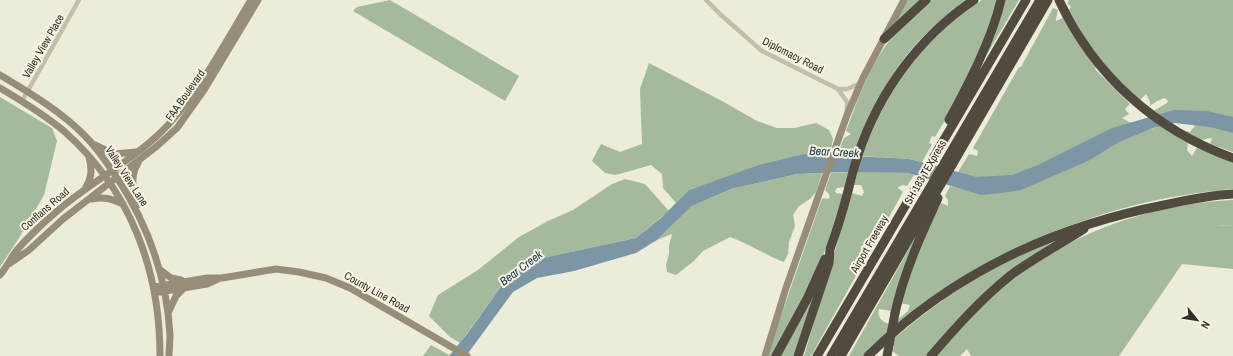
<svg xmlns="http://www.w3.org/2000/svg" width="1233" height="356" font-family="'Archivo Narrow',sans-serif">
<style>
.green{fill:#a5ba9c}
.water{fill:#7d96a6}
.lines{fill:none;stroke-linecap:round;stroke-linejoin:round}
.street{stroke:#c3bea8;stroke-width:4.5}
.secondary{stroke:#968e79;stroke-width:7}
.highway{stroke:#514b3f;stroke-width:9}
.highway-bridge{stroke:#514b3f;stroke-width:9}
.labels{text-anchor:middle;stroke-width:4;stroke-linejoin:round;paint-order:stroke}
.street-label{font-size:11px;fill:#312e27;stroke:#f6f4e5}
.water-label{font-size:12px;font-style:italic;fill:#223b4c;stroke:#f6f4e5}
</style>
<rect width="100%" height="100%" fill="#edebda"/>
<!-- green -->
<path class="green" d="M390 0 519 76 505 101 353 11 357 7Z
M908 0H921L895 23Z
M929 0H967C955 10 943 19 931 29 893 64 871 109 853 156L837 155 844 138 851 134 846 131C858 99 870 65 892 37 903 24 917 12 929 0Z
M982 0H998L989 31 951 110 935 137 932 136 929 143 932 144 922 162 910 159 862 156C885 92 924 37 982 0Z
M1005 0H1019L986 56Z
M1069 0H1233V152L1210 144 1212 138 1200 140 1185 131 1190 132 1195 126 1178 110 1158 115 1153 111 1167 103 1168 101 1165 98 1157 101 1150 106V102L1146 94 1140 100 1113 75 1086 40 1069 10 1071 7 1067 3Z
M1053 8 1058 10 1056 19V21L1063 18 1096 68 1095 69 1130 104 1125 109 1129 114 1122 118 1145 131 1160 126 1188 143 1187 150 1192 156 1197 148 1233 162V189C1163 195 1101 211 1037 239 1012 249 988 261 966 275 942 291 919 310 895 327V322L908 311 910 305 899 303 906 281 936 212 941 203 948 206V200L945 196 950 186 961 189 971 176 958 172 969 154 977 156 978 151 973 148 1019 67H1021Z
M649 63 722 101 757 121 777 128H794L816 123 829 130 833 139 830 155 804 154 691 189 676 203 663 188 662 174 651 165 616 175 605 173 592 161 601 144 620 152 642 144 640 89Z
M0 97 52 128 57 141 44 195 19 238 0 267Z
M849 172 845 187 837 188 835 191 836 193 843 194 827 245 815 276 772 356H767L821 201 823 198 828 199 830 197 828 193 825 190 831 173Z
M858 172 908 173 914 175 907 186 903 185 898 187V188L903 192 811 356H804L852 193 862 196 864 192 861 185H854Z
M822 173 816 192 810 199 799 206 793 215 795 226 789 242 788 254 784 262C765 255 749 244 730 237L703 251 694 261 676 275 667 272 666 265 669 254V246L672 234 657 240 692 206 731 189 797 174Z
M625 179 645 184 669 211 636 238 538 259 505 281 460 343 450 337 429 316 438 295 478 270 519 237 548 221 573 210 612 184Z
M1233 200V225L1216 226 1233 225V269L1182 264 1119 356H971L967 349 960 356H936C953 337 970 314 989 298 1056 238 1144 204 1233 200Z
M920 229 891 311 879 309C877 317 882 322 890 324L888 332 864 356H849Z
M1071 233 952 326 926 356H899L892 351 894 347 892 343V340C927 311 963 283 1004 263 1026 252 1049 243 1071 233Z
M812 297 813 298 793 356H778Z
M431 345 451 356H423Z"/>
<!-- water -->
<path class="water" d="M1174 110 1207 111 1233 117V133L1210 127 1174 123 1153 128 1119 142 1088 161 1021 190 1001 193 981 195 908 173 844 172 797 174 731 189 692 206 657 240 636 253 574 271 537 278 513 292 466 356H449L467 334 505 281 538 259 636 238 661 218 689 190 759 165 804 154 874 157 910 159 977 177 1012 175 1038 165 1112 128Z"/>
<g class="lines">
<!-- street -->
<path class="street" d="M706 0 720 14 762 51 838 89 847 102V112
M838 89H847L861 83
M22 101 79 0"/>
<!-- secondary -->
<path class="secondary" d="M0 75C30 93 62 112 86 137 98 149 106 162 116 176 147 223 167 277 170 335 170 342 169 349 169 356
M0 88C22 101 45 115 65 132 130 190 160 269 160 356
M95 145 114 154 136 152
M86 187C92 177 92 169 89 157
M91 199C105 197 110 198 123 204
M137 205C134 190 129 177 138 163
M9 264 29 250 63 219 157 146 177 128 204 90 258 0
M159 269 171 278 181 280
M0 275C7 267 11 257 17 250 29 236 42 224 56 212 88 184 127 164 158 135 195 101 225 43 251 0
M154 287 207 278H222L276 269 299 272 326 278 350 288 467 356
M160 292 207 284 218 279
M168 313 176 296 184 288
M765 356 786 288 847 115 863 78 904 0"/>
<!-- highway -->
<path class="highway" d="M1059 0C1094 75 1155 130 1233 158
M884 39 926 0
M949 120C968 85 992 39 1001 0
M895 313C904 272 921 235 938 198
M776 356 807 299 825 259
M798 356 829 263 830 249C837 230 843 210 848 191 851 179 854 167 858 155 879 92 919 37 974 0
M817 356 1026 0
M831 356 1040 0
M841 356 1048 0
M868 356C950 275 1052 227 1164 205 1187 200 1210 195 1233 194
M931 356C956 327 981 299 1011 275 1034 258 1059 245 1084 229"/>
<!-- highway-bridge -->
<path class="highway-bridge" d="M887 356 895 313"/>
</g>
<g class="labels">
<!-- street labels -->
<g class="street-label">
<text transform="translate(43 46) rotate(-60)" y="4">Valley View Place</text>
<text transform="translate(793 55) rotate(27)" y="4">Diplomacy Road</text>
<text transform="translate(185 95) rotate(-55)" y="4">FAA Boulevard</text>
<text transform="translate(925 172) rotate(-60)" y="4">SH 183 TEXpress</text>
<text transform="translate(127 176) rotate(57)" y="4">Valley View Lane</text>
<text transform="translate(45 209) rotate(-41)" y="4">Conflans Road</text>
<text transform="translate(869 244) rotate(-60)" y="4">Airport Freeway</text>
<text transform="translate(377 292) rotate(29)" y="4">County Line Road</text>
</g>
<!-- water labels -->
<g class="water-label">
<text transform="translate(834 152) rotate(3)" y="4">Bear Creek</text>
<text transform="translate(521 268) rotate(-37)" y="4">Bear Creek</text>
</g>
</g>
<!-- north arrow -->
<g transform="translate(1197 320) rotate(120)" stroke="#f6f4e5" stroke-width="3" paint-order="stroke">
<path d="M0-3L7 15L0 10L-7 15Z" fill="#312e27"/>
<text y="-6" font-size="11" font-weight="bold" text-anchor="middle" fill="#312e27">N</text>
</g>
</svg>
